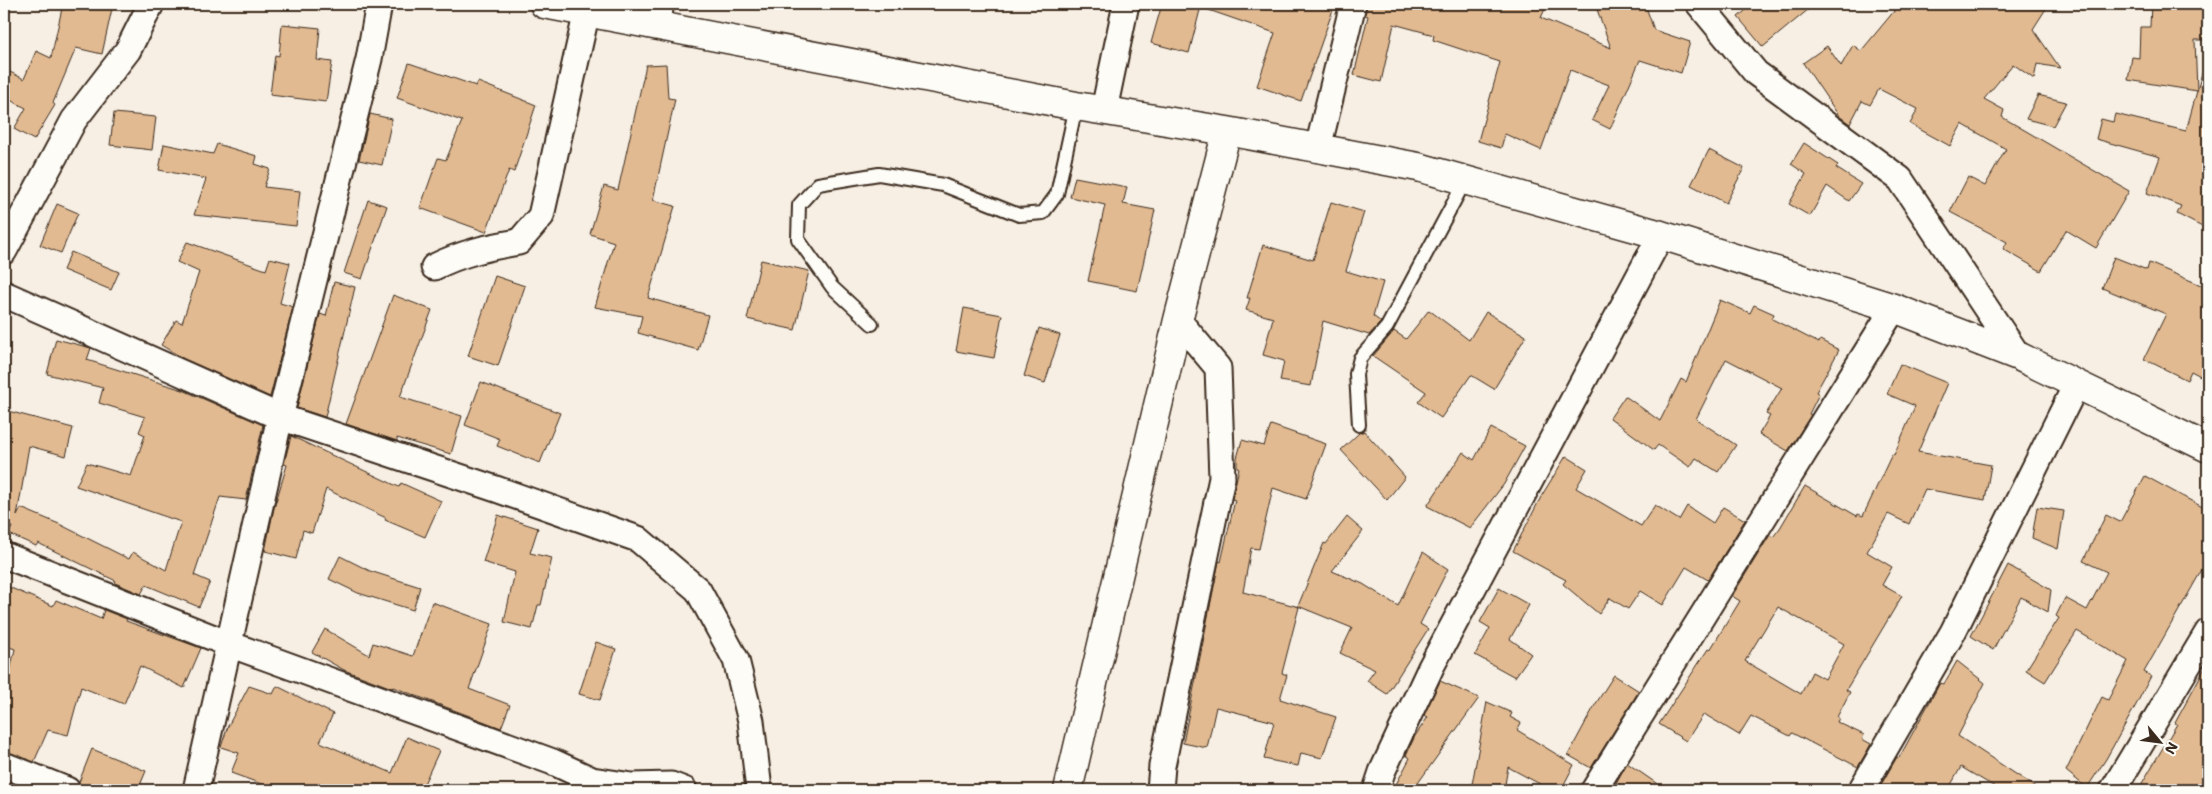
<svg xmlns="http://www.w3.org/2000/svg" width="2212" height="794" font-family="'Shantell Sans',sans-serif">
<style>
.building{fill:#e1ba91;stroke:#3b2a1e;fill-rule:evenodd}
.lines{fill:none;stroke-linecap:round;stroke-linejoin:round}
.lane-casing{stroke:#3b2a1e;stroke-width:16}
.street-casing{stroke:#3b2a1e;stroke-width:29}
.secondary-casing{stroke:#3b2a1e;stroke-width:31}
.lane{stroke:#fdfcf7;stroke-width:12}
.street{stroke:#fdfcf7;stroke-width:25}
.secondary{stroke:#fdfcf7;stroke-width:28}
</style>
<rect width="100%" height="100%" fill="#f7efe3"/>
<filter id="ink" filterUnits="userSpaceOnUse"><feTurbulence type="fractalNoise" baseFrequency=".02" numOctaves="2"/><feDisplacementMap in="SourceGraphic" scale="10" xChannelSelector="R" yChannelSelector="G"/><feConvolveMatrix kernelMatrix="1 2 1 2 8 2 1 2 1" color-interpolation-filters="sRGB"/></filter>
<g filter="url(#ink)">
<!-- building -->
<path class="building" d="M63 4H113L102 54 76 48 53 103 55 105 34 140 14 129 26 108 4 97V69L24 79 36 51 51 58Z
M1162 4H1175L1200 10 1189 53 1151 43Z
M1201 4H1335L1301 101 1257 86 1275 33 1200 7Z
M1367 4H1547L1541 18 1611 48 1595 4H1645L1654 30 1690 42 1681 73 1640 60 1610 129 1592 120 1609 85 1570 70 1541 150 1505 134 1501 148 1478 141 1500 62 1433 40 1434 35 1394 24 1381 82 1354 75 1368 16 1365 15Z
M1753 4H1815L1763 47 1738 17Z
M1900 4H2049L2033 29 2060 68 2037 64 2034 79 2013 64 1984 99 2004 110 2002 117 2129 191 2096 248 2066 230 2041 271 2003 249 2007 242 1950 212 1968 177 1985 186 2006 149 1962 124 1950 146 1910 124 1918 109 1879 89 1870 105 1862 101 1850 124 1839 116 1803 63 1827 46 1841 66 1853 45 1861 51Z
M2151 4 2208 7V40H2195L2197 91 2202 73H2208V230L2177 214 2181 206 2147 193 2160 157 2096 139 2101 119 2113 122 2115 114 2186 131 2197 91 2128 80 2132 57 2139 58 2140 27H2150Z
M282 24 320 28 317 60 332 62 326 102 270 95 275 55 279 56Z
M409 63 476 86 478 82 536 105 514 172 509 170 486 232 420 208 438 158 446 160 462 121 397 98Z
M666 64 668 98 675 99 653 200 675 206 648 298 708 315 698 350 638 333 642 316 595 307 614 242 590 234 604 186 618 190 646 65Z
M2038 95 2066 102 2053 126 2026 119Z
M114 113 156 117 152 150 110 145Z
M370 114 392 119 382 165 359 160Z
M1804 143 1838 165 1836 168 1861 184 1849 201 1827 186 1810 216 1789 204 1806 174 1791 164Z
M164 144 213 154 217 144 257 156 255 164 270 169 264 187 300 191 296 226 194 215 206 179 159 170Z
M1709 150 1744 168 1726 203 1691 185Z
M1075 177 1127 187 1123 204 1155 210 1137 291 1088 281 1105 205 1070 197Z
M368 200 387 206 362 279 344 273Z
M1331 202 1364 212 1346 271 1383 282 1373 316 1381 322 1369 335 1323 321 1311 386 1280 381 1284 361 1263 355 1273 318 1246 310 1250 298H1247L1263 245 1313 260Z
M57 204 78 213 61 253 40 245Z
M187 242 266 270 270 258 290 263 280 303 293 307 270 397 184 359 161 345 176 320 182 323 199 272 177 262Z
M71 252 119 272 111 290 63 270Z
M2114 257 2147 270 2149 263 2208 288V380L2191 371 2187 380 2144 359 2166 314 2102 288Z
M761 260 809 271 795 330 747 319Z
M495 276 525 286 498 366 468 356Z
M334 282 355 287 325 417 297 408 320 314 326 316Z
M393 295 432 310 400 397 462 416 451 454 397 438V441L346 424Z
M1720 300 1750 313 1754 305 1774 314 1772 319 1819 343 1820 340 1839 350 1816 392 1819 394 1809 414 1811 415 1788 451 1759 434 1770 416 1766 414 1782 388 1726 359 1696 419 1736 445 1718 472 1696 458 1690 467 1658 445 1654 450 1610 418 1625 396 1660 421 1681 379 1686 382Z
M964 308 1002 315 994 358 956 351Z
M1429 310 1469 340 1486 312 1526 336 1494 389 1471 375 1441 418 1418 402 1426 392 1373 356 1394 331 1406 339Z
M1039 328 1060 335 1045 383 1024 376Z
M56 339 91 348 87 360 183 390 263 425 246 500 220 497 194 575 210 582 199 607 146 585 141 594 115 583 116 581 38 543 36 546 9 534 12 527H4V410L73 428 66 456 29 446 17 516 21 508 59 524 129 559 133 552 166 570 181 522 76 486 87 463 131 476 145 435 139 432 145 417 99 403 103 388 47 374Z
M1900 364 1947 383 1918 452 1991 465 1985 500 1925 489 1909 524 1888 514 1867 552 1892 567 1882 585 1902 596 1846 690 1850 692 1837 717 1839 718 1837 722 1864 735 1862 739 1871 744 1858 767 1792 733 1790 736 1751 716 1739 735 1704 714 1686 741 1659 724 1708 649 1710 650 1740 601 1732 596 1770 535 1773 537 1780 528 1805 486 1857 516 1858 514 1863 516 1892 454 1894 455 1915 406 1887 394ZM1778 607 1844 644 1825 679 1812 672 1801 694 1745 661Z
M481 382 560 413 540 463 497 446 500 439 465 425Z
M1271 425 1326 444 1306 499 1273 488 1259 549 1251 548 1243 592 1299 607 1282 673 1287 675 1280 699 1336 717 1322 758 1301 753 1298 766 1264 759 1274 722 1216 707 1207 748 1183 743 1219 561 1221 562 1235 500 1232 499 1239 468 1237 467V458L1242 440 1264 446Z
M1491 428 1525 446 1504 484 1470 528 1427 506 1463 452 1474 460Z
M1364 431 1405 477 1387 500 1341 450 1359 433Z
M291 436 399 487 401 483 441 501 425 537 385 520 386 518 326 489 312 533 303 530 296 559 265 551 274 508 287 465 284 464Z
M1566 456 1587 469 1576 488 1641 526 1655 505 1679 520 1687 506 1713 523 1723 507 1745 520 1708 580 1686 567 1663 605 1640 591 1628 609 1610 598 1599 614 1563 584 1566 580 1513 551 1542 495Z
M2145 476 2208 510V559L2144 672 2151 676 2136 705 2106 759 2087 788 2066 771 2102 697 2108 700 2128 661 2077 631 2045 682 2026 670 2059 618 2056 616 2065 598 2087 610 2107 572 2083 561 2106 515 2120 522Z
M2037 507 2064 511 2058 549 2032 538Z
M498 515 538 528 530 553 552 558 541 605H538L532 629 504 622 515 572 483 562Z
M1347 517 1363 531 1332 571 1363 584 1398 606 1423 552 1448 569 1420 624 1428 629 1387 694 1367 681 1375 670 1340 653 1352 628 1298 606 1324 543 1326 544Z
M340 556 370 571 420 587 413 610 358 593 329 579Z
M2008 565 2051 590 2048 612 2021 597 1993 650 1971 636Z
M4 585 53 606 56 600 101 619 104 610 127 619 126 621 201 648 184 688 140 666 124 704 81 687 68 735 48 730 34 762 4 751V697L15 649 4 645Z
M1499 588 1529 605 1510 639 1531 654 1515 677 1475 655 1490 628 1480 622Z
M432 602 492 624 469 689 510 705 501 728 393 687 392 688 344 670 312 652 325 629 369 655 373 643 413 656Z
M596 642 616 649 600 700 579 694Z
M1957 661 1985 683 1958 736 2040 790H2000L1961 767 1948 790H1940L1926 784 1922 790H1878L1897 757 1899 758 1940 683 1944 684Z
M2208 662V790H2138L2177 724 2175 723Z
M1614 675 1639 691 1591 768 1568 755 1595 705Z
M1440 681 1479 698 1413 790H1393L1410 758 1406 755 1415 736 1428 717 1424 715Z
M249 686 273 694 277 686 333 714 320 742 392 773 407 737 439 751 423 786 432 790H278L231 773 239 753 221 747 228 726Z
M1487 702 1512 713 1510 717 1521 723 1517 730 1574 765 1561 790H1551L1508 767 1504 790H1471Z
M92 749 146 771 138 790H81L79 782Z
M1627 763 1666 790H1629L1616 783Z"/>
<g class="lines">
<defs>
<path id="lane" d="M872 324 832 287 798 239 799 205 818 184 879 174 943 185 1019 215 1043 213 1057 194 1076 106
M1359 425 1356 374 1360 358 1387 327 1465 181"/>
<path id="street" d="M1699 4 1756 73 1900 179 2018 356
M657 24 661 4
M1104 110 1126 4
M1318 148 1353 4
M4 251 74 120 128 50 151 4
M434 267C462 253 488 247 519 242L541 216 587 11
M4 294 280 417 496 489 638 539 698 590 736 660 751 721 759 790
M4 555 229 644 553 762 592 780 632 786 671 785 684 790
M4 765 67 790
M196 790 280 417 369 59 379 4
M1160 790 1162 766 1222 478 1218 368 1178 320
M1376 790 1382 772 1431 667 1661 235
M1594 790 1894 308
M1861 790 1953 632 2076 385
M2113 790 2208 632"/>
<path id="secondary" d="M544 4 1076 106 1227 131 1418 167 1661 235 1894 308 2018 356 2208 448
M1068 790 1178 320 1227 131"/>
</defs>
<!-- lane casing -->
<use href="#lane" class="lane-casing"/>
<!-- street casing -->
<use href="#street" class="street-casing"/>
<!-- secondary casing -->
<use href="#secondary" class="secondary-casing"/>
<!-- lane -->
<use href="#lane" class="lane"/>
<!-- street -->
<use href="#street" class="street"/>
<!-- secondary -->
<use href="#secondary" class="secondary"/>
</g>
</g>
<!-- margin -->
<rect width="2212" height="794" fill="none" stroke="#fdfcf7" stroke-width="20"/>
<rect x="10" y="10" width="2192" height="774" fill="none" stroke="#3b2a1e" stroke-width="2" filter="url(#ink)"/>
<!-- north arrow -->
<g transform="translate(2160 742) rotate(119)" stroke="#fdfcf7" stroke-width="4" paint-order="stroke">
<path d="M0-4L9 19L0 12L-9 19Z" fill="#3b2a1e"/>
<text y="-8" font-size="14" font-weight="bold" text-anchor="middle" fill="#3b2a1e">N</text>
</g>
</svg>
